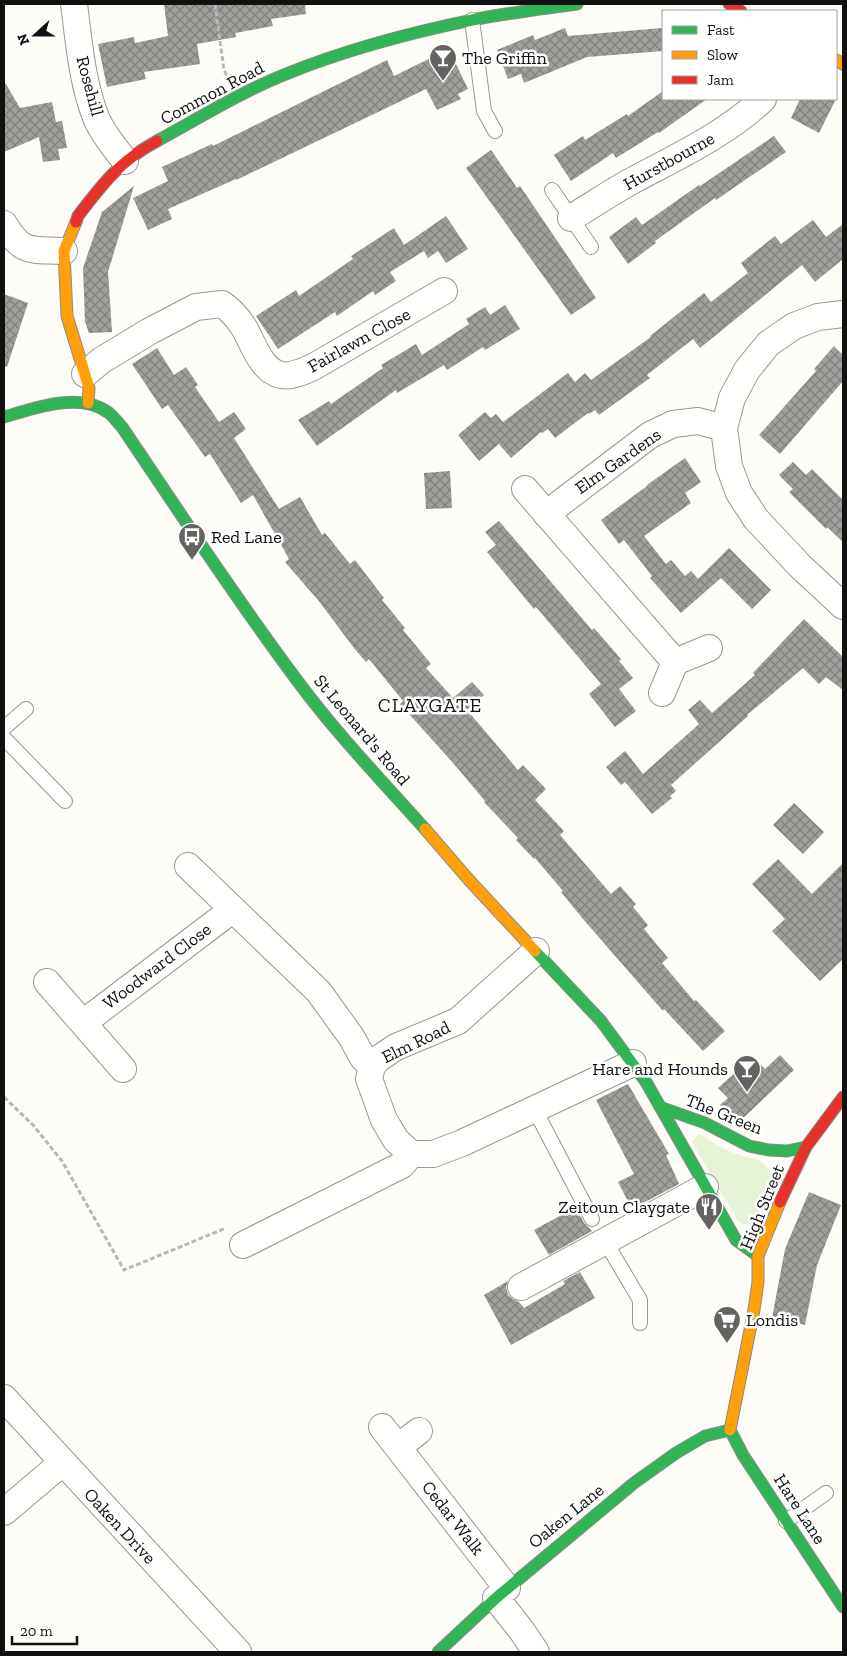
<svg xmlns="http://www.w3.org/2000/svg" width="847" height="1656" font-family="'Zilla Slab',serif">
<style>
.grass{fill:#e7f3d7}
.building{fill:url(#building-cross-hatch)}
.lines{fill:none;stroke-linecap:round;stroke-linejoin:round}
.lane-casing{stroke:#979795;stroke-width:16}
.street-casing{stroke:#979795;stroke-width:28}
.fast-casing{stroke:#8e8d8b;stroke-width:13}
.slow-casing{stroke:#8e8d8b;stroke-width:13}
.jam-casing{stroke:#8e8d8b;stroke-width:13}
.path{stroke:#b9b9b8;stroke-width:3;stroke-dasharray:5 2.5;stroke-linecap:butt}
.lane{stroke:#fffffe;stroke-width:14}
.street{stroke:#fffffe;stroke-width:26}
.fast{stroke:#30b455;stroke-width:11}
.slow{stroke:#ff9f0a;stroke-width:11}
.jam{stroke:#e5322d;stroke-width:11}
.labels{text-anchor:middle;stroke-width:5;stroke-linejoin:round;paint-order:stroke}
.poi-label{font-size:18px;fill:#111;stroke:#fff;text-anchor:start}
.street-label{font-size:18px;fill:#111;stroke:#fff}
.quarter-label{font-size:20px;letter-spacing:1px;fill:#111;stroke:#fff}
</style>
<defs>
<pattern id="building-cross-hatch" width="8" height="8" patternUnits="userSpaceOnUse" patternTransform="scale(1.25)"><rect width="8" height="8" fill="#a19f9c"/><path d="M0 0l8 8M0 8l8-8" fill="none" stroke="#82807e"/></pattern>
</defs>
<rect width="100%" height="100%" fill="#fdfcf7"/>
<!-- grass -->
<path class="grass" d="M699 1134C710 1140 722 1149 734 1153 753 1160 766 1157 773 1179L756 1219 751 1224 744 1225 737 1220 692 1142Z"/>
<!-- building -->
<path class="building" d="M164 4H305L306 14 271 19 273 26 235 33 236 37 197 44 200 64 144 72 146 79 107 87 98 44 134 37 135 43 168 36Z
M565 28 568 36 662 28 663 51 587 57 524 83 521 74 508 79 497 50 533 35 535 40Z
M447 50 453 63 455 62 468 89 458 94 461 99 437 110 426 89 236 180V179L168 209 172 219 148 230 133 198 168 181 162 167 212 144 213 146 387 60 394 76Z
M4 81 20 108 52 102 56 122 62 121 67 148 58 149 60 160 43 162 39 137 4 152Z
M663 91V99H707L659 133 658 132 616 158 613 153 571 181 554 155 583 136 585 140 627 114 628 116Z
M800 99H836L819 133 791 118Z
M774 136 786 152 716 200 715 198 655 241 656 243 628 264 609 237 636 217 642 225 699 185 700 186Z
M491 150 517 188 520 186 596 298 571 315 466 168Z
M134 186 108 272 112 332 89 333 85 322 83 268 102 212Z
M446 216 468 249 446 263 438 251 428 258 424 251 390 272 396 281 375 295 373 291 337 316 335 312 278 349 256 316 296 290 299 296 353 259 351 256 394 228 404 245Z
M813 220 826 237 843 224V259L815 282 802 265 700 348 693 339 647 375 650 378 599 415 595 410 589 414 588 413 555 438 548 429 542 433 541 432 511 458 499 444 479 461 458 435 485 412 491 418 496 414 503 422 568 373 575 382 585 373 591 380 651 337 650 336 704 293 711 302 748 273 741 263 775 236 781 244Z
M4 294 28 303 7 367 4 366Z
M505 305 520 329 485 350 483 347 447 370 444 365 397 393 396 390 317 446 298 420 329 401 331 404 383 368 381 365 416 344 422 355 469 324 466 319 485 307 490 315Z
M834 346 843 355V381L780 454 759 435 816 371 814 369Z
M157 348 174 375 186 367 198 385 195 387 219 422 234 412 246 429 234 438 279 509 300 497 322 535 325 533 350 564 355 560 384 598 382 600 405 628 403 630 431 664 426 668 453 698 472 682 484 695 467 710 518 770 523 765 546 789 535 800 564 831 560 835 611 894 620 886 636 904 633 907 648 925 644 929 668 958 662 963 694 1001 696 1000 725 1031 703 1051 664 1009 663 1011 583 919 561 892 563 891 535 858 534 859 516 840 518 838 484 802 485 801 454 764 400 704 403 701 369 659 366 662 354 648 318 600 285 562 289 559 253 495 241 503 210 454 205 457 168 405 162 409 132 364Z
M685 458 701 482 685 493 691 503 644 536 666 564 671 560 685 576 691 571 698 579 729 548 771 590 752 609 721 578 681 613 650 578 652 576 624 540 619 544 601 520 647 486V485Z
M793 462 806 475 812 469 843 500V542L827 527 826 529 789 492 793 489 779 475Z
M450 471 452 508 426 509 424 473Z
M499 521 592 630 594 628 621 659 619 661 633 678 619 689 636 711 615 727 589 694 601 684 536 607 534 609 487 552 496 545 485 532Z
M804 619 843 657V690L826 677 819 684 803 668 747 715 748 716 671 785 676 791 670 796 672 798 652 814 625 782 621 785 606 767 625 751 643 774 699 724 688 710 700 700 712 713 755 675 753 673Z
M794 803 824 832 803 854 773 825Z
M778 859 812 894 843 863V959L820 981 772 931 785 919 752 884Z
M780 1055 794 1070 738 1123 735 1121 720 1105 728 1098 718 1088 753 1056 765 1069Z
M628 1084 669 1154 666 1155 679 1184 632 1209 618 1182 634 1174 596 1100Z
M809 1192 841 1205 817 1265 805 1325 772 1318 785 1249Z
M576 1207 584 1223 592 1231 549 1255 534 1230Z
M580 1272 595 1298 511 1345 484 1295 508 1281 506 1287 508 1295 513 1299 519 1302 524 1308 565 1284 563 1281Z"/>
<g class="lines">
<defs>
<path id="lane" d="M472 20 484 111 495 131
M552 190 591 247
M4 728 26 709
M4 738 65 801
M535 1110 592 1219
M605 1241 640 1300V1323
M786 1521 826 1493"/>
<path id="street" d="M74 4C79 42 82 84 97 120 104 135 115 148 125 161
M571 218C591 206 610 193 630 182 676 157 725 135 763 99
M4 224C23 255 30 249 64 251
M843 314 818 317 794 326 768 344 747 370 732 398 724 428 729 466 739 493 756 519 800 566 843 606
M85 374 102 360 150 331 196 307 222 304C231 310 237 317 243 326 253 342 260 370 281 375 292 377 305 371 315 366L444 291
M525 489 675 662
M546 514 650 435 673 424 698 421 724 428
M662 693 675 662 709 648
M188 866 319 992 352 1038 363 1058 372 1066
M536 951 458 1021 396 1047 378 1059 372 1066 369 1079 384 1120 396 1140 411 1154H433L462 1143 633 1063
M47 982 123 1069
M83 1023 232 910
M243 1245 402 1165 411 1154
M521 1287 705 1187
M4 1398 238 1652
M382 1427 507 1588
M398 1447 419 1431
M4 1512 62 1463
M496 1598 522 1631 536 1652"/>
<path id="fast" d="M157 141C199 118 241 92 286 74 345 50 409 33 472 20 506 13 542 9 577 4
M4 417C35 408 80 391 109 413 114 417 118 423 122 427 180 513 237 600 299 683 337 734 382 781 425 829
M535 951 601 1021 646 1082 736 1240 758 1256
M660 1107 705 1123 749 1146 769 1150 787 1151 806 1147
M730 1430 743 1455 843 1607
M438 1652 496 1598 634 1483 676 1453 705 1436 730 1430"/>
<path id="slow" d="M836 60 843 64
M76 222 64 251 67 316 89 388 88 403
M425 829 469 880 535 951
M730 1430 754 1310 758 1282V1256L780 1202"/>
<path id="jam" d="M729 4 741 11
M76 222 78 216C103 183 120 161 157 141
M780 1202 806 1147 843 1097"/>
</defs>
<!-- lane casing -->
<use href="#lane" class="lane-casing"/>
<!-- street casing -->
<use href="#street" class="street-casing"/>
<!-- fast casing -->
<use href="#fast" class="fast-casing"/>
<!-- slow casing -->
<use href="#slow" class="slow-casing"/>
<!-- jam casing -->
<use href="#jam" class="jam-casing"/>
<!-- path -->
<path class="path" d="M215 4 224 70 227 76
M4 1097 33 1125 62 1161 124 1270 226 1228"/>
<!-- lane -->
<use href="#lane" class="lane"/>
<!-- street -->
<use href="#street" class="street"/>
<!-- fast -->
<use href="#fast" class="fast"/>
<!-- slow -->
<use href="#slow" class="slow"/>
<!-- jam -->
<use href="#jam" class="jam"/>
</g>
<!-- icons -->
<defs>
<symbol id="bar-pin" viewBox="-11 -11 22 30"><path d="M0 17L-7.5 6A9.5 9.5 0 1 1 7.5 6Z" fill="#646362" stroke="#fff"/><path d="M-6-5H6L.8 .8V4.5H3.5V6h-7V4.5H-.8V.8Z" fill="#fff"/></symbol>
<symbol id="bus-pin" viewBox="-11 -11 22 30"><path d="M0 17L-7.5 6A9.5 9.5 0 1 1 7.5 6Z" fill="#646362" stroke="#fff"/><path d="M-5-6H5V4H4V6H2V4H-2V6H-4V4H-5ZM-3.5-4V0h7V-4ZM-3.5 1.2v1.5H-2V1.2ZM2 1.2v1.5H3.5V1.2Z" fill="#fff"/></symbol>
<symbol id="restaurant-pin" viewBox="-11 -11 22 30"><path d="M0 17L-7.5 6A9.5 9.5 0 1 1 7.5 6Z" fill="#646362" stroke="#fff"/><path d="M-5-6h1v4h1v-4h1v4h1v-4h1v5L-1.5 .5V6h-2V.5L-5-1ZM5-6V6H3V1.5H1.5Q1.5-4 5-6Z" fill="#fff"/></symbol>
<symbol id="supermarket-pin" viewBox="-11 -11 22 30"><path d="M0 17L-7.5 6A9.5 9.5 0 1 1 7.5 6Z" fill="#646362" stroke="#fff"/><path d="M-6-5.5h2.5l.6 2H6L4.5 2H-2.5L-4.4-4H-6ZM-1.5 3.2a1.3 1.3 0 1 0 .1 0ZM3 3.2a1.3 1.3 0 1 0 .1 0Z" fill="#fff"/></symbol>
</defs>
<g fill-rule="evenodd">
<use href="#bar-pin" x="427" y="42" width="32" height="43"/>
<use href="#bus-pin" x="176" y="521" width="32" height="43"/>
<use href="#bar-pin" x="731" y="1053" width="32" height="43"/>
<use href="#restaurant-pin" x="693" y="1191" width="32" height="43"/>
<use href="#supermarket-pin" x="711" y="1304" width="32" height="43"/>
</g>
<g class="labels">
<!-- poi labels -->
<g class="poi-label">
<text x="462" y="64">The Griffin</text>
<text x="211" y="543">Red Lane</text>
<text x="728" y="1075" text-anchor="end">Hare and Hounds</text>
<text x="690" y="1213" text-anchor="end">Zeitoun Claygate</text>
<text x="746" y="1326">Londis</text>
</g>
<!-- street labels -->
<g class="street-label">
<text transform="translate(90 86) rotate(75)" y="6">Rosehill</text>
<text transform="translate(212 93) rotate(-28)" y="6">Common Road</text>
<text transform="translate(669 161) rotate(-29)" y="6">Hurstbourne</text>
<text transform="translate(359 340) rotate(-29)" y="6">Fairlawn Close</text>
<text transform="translate(618 461) rotate(-35)" y="6">Elm Gardens</text>
<text transform="translate(362 730) rotate(50)" y="6">St Leonard's Road</text>
<text transform="translate(157 966) rotate(-37)" y="6">Woodward Close</text>
<text transform="translate(416 1042) rotate(-26)" y="6">Elm Road</text>
<text transform="translate(724 1114) rotate(22)" y="6">The Green</text>
<text transform="translate(762 1207) rotate(-68)" y="6">High Street</text>
<text transform="translate(800 1509) rotate(57)" y="6">Hare Lane</text>
<text transform="translate(566 1516) rotate(-39)" y="6">Oaken Lane</text>
<text transform="translate(453 1518) rotate(52)" y="6">Cedar Walk</text>
<text transform="translate(120 1526) rotate(47)" y="6">Oaken Drive</text>
</g>
<!-- quarter labels -->
<g class="quarter-label">
<text x="430" y="712">CLAYGATE</text>
</g>
</g>
<!-- border -->
<rect width="847" height="1656" fill="none" stroke="#111111" stroke-width="10"/>
<!-- legend -->
<rect x="662" y="10" width="175" height="90" fill="#ffffff" stroke="#a0a0a0"/>
<rect x="672" y="26" width="25" height="8" fill="#30b455" stroke="#a0a0a0"/>
<text x="707" y="35" font-size="15" fill="#111111">Fast</text>
<rect x="672" y="51" width="25" height="8" fill="#ff9f0a" stroke="#a0a0a0"/>
<text x="707" y="60" font-size="15" fill="#111111">Slow</text>
<rect x="672" y="76" width="25" height="8" fill="#e5322d" stroke="#a0a0a0"/>
<text x="707" y="85" font-size="15" fill="#111111">Jam</text>
<!-- north arrow -->
<g transform="translate(35 35) rotate(249)" stroke="#ffffff" stroke-width="4" paint-order="stroke">
<path d="M0-4L9 19L0 12L-9 19Z" fill="#111111"/>
<text y="-8" font-size="14" font-weight="bold" text-anchor="middle" fill="#111111">N</text>
</g>
<!-- scale -->
<path d="M12 1636v8h65v-8" fill="none" stroke="#111111" stroke-width="2.5"/>
<text x="20" y="1636" font-size="15" fill="#111111" stroke="#ffffff" stroke-width="4" paint-order="stroke">20 m</text>
</svg>
